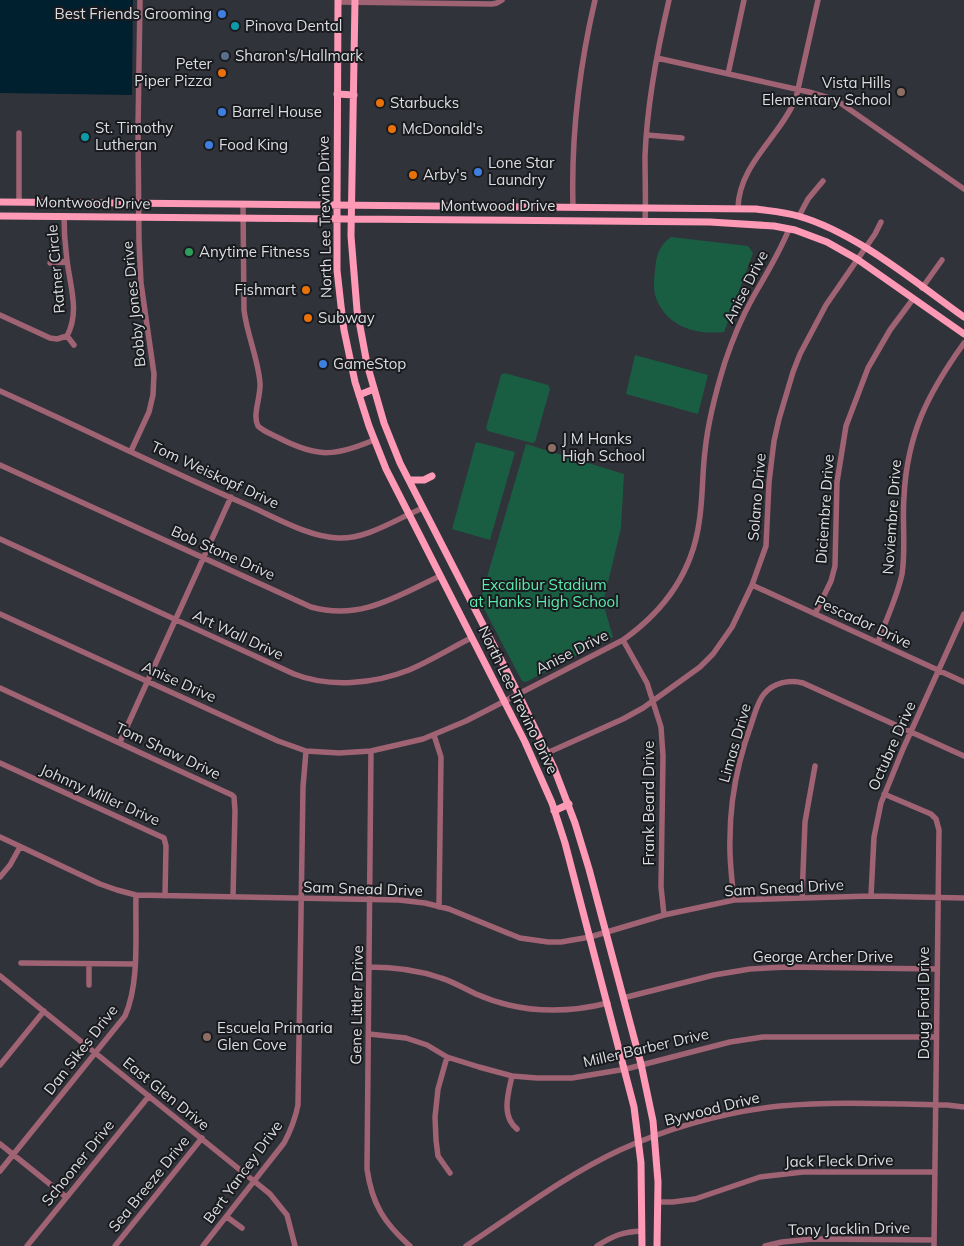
<svg xmlns="http://www.w3.org/2000/svg" width="964" height="1246" font-family="Mulish,sans-serif">
<style>
.green{fill:#195e42}
.water{fill:#002030}
.lines{fill:none;stroke-linecap:round;stroke-linejoin:round}
.minor{stroke:#a06374;stroke-width:5.5}
.major{stroke:#fe9ab6;stroke-width:7}
.shop-dot{fill:#3f7fe0;stroke:#191b1e;stroke-width:2}
.culture-dot{fill:#0f9aa8;stroke:#191b1e;stroke-width:2}
.service-dot{fill:#5c6f8a;stroke:#191b1e;stroke-width:2}
.food-dot{fill:#e8710a;stroke:#191b1e;stroke-width:2}
.education-dot{fill:#8d6e63;stroke:#191b1e;stroke-width:2}
.leisure-dot{fill:#2e9e5b;stroke:#191b1e;stroke-width:2}
.labels{text-anchor:middle;stroke-width:4;stroke-linejoin:round;paint-order:stroke}
.poi-label{font-size:15px;fill:#dbdde2;stroke:#191b1e;text-anchor:start}
.street-label{font-size:15px;fill:#dbdde2;stroke:#191b1e}
.park-label{font-size:15px;fill:#5cebae;stroke:#191b1e}
</style>
<rect width="100%" height="100%" fill="#30333a"/>
<!-- green -->
<path class="green" d="M671 237 748 246 753 253 724 332C696 335 667 327 656 298 653 289 654 279 655 270 656 256 659 246 671 237Z
M635 355 708 375 698 414 626 394Z
M504 373 548 385 550 389 535 442 532 443 488 431 486 428 501 375Z
M476 442 515 452 490 540 452 529Z
M526 444 624 474 621 528 603 603 613 637 526 682 522 681 480 601Z"/>
<!-- water -->
<path class="water" d="M0 0H133L132 95 0 93Z"/>
<g class="lines">
<!-- minor -->
<path class="minor" d="M338 2 492 4 497 3 502 0
M657 58 809 92 836 100 964 189
M728 74 744 0
M647 135 682 138
M19 202V133
M243 205 244 310C247 335 258 358 260 383 261 397 252 415 258 426 264 432 274 435 281 439 319 458 336 456 374 440
M573 207C571 137 579 68 595 0
M738 208C739 164 780 137 796 98L818 0
M799 216 808 199 823 181
M645 222C646 200 645 178 645 156 647 104 657 51 669 0
M50 263 67 261
M922 288 942 260
M0 315 50 338 57 339 67 336C80 312 70 286 67 260 65 245 64 231 64 216
M67 336 74 345
M0 391C82 428 163 468 245 504 273 516 308 537 338 538 368 539 396 519 423 508
M131 451 149 412 153 395 154 374 141 283 139 242 138 130 140 0
M0 465 311 607C361 621 397 596 440 576
M0 539 294 674C329 688 374 684 409 670 430 661 451 648 471 638
M752 585 964 682
M0 614 278 741 306 751 339 753 371 751 423 739 466 721 623 640C664 611 692 572 699 523 703 499 702 475 705 451 708 421 716 391 725 362 732 341 741 319 752 299 765 276 779 254 789 229
M815 614 831 581 835 566 837 482 846 426 868 368 890 330 913 299
M623 640 647 683 661 727 663 756 661 887 664 915
M878 642C886 619 897 598 902 574 906 549 902 522 904 497 907 434 928 393 964 343
M0 688 232 795 234 797 235 811 233 897
M434 735 441 757 439 907
M120 742 231 497
M371 751 367 1169C372 1204 384 1223 410 1246
M547 753 623 719 643 708 700 667 713 654 732 627 752 585 766 546 769 482 774 441 779 419 793 372 800 354 826 305 875 234 881 222
M0 763 164 838 166 846 165 896
M884 794 931 814 936 819 939 830 934 1246
M0 837 100 884 117 890 136 895 399 900 425 903 449 909 520 938 548 942H561L590 937 664 915 734 900 871 896 964 898
M0 877 10 865 20 847
M871 896 874 837 881 803 903 749 964 614
M802 898 805 822 815 766
M734 900C732 880 729 859 730 839 730 798 738 760 752 722 755 713 758 701 764 694 773 683 789 679 803 683L964 756
M21 963 134 964
M369 967C394 967 418 970 441 978 454 982 465 989 476 994 519 1013 564 1014 608 1003
M0 976 270 1194 287 1215 295 1246
M89 985V964
M623 998 714 975 750 969 787 967 937 969
M369 1034 406 1038 427 1045 447 1057 479 1067 512 1076 537 1078H572L626 1069 730 1042 763 1037H936
M447 1057 438 1089 435 1117 436 1140 438 1156 450 1173
M0 1065 44 1011
M512 1076C508 1094 501 1116 517 1129
M0 1144 66 1197
M0 1171 125 1016C140 982 135 933 136 895
M659 1202H673L695 1199 760 1177 803 1172H935
M227 1217 242 1228
M27 1246 149 1096
M115 1246 202 1138
M203 1246 284 1143C291 1130 295 1120 298 1105L303 787 306 751
M466 1246C516 1213 566 1175 620 1150 671 1127 725 1112 780 1106 835 1101 892 1104 947 1105L964 1107
M597 1246C614 1235 623 1232 642 1231
M765 1246 782 1242 813 1239 934 1240"/>
<!-- major -->
<path class="major" d="M338 0 337 205V270L341 306 344 330 355 382 369 426 386 469 525 742 552 803 565 843 634 1107 641 1163 642 1246
M355 0 351 236 357 310 367 364 384 423 400 463 518 693 554 768 575 823 589 869 641 1064 653 1121 658 1182 657 1246
M337 94 354 95
M0 202 756 209C770 211 784 212 798 216 855 232 915 282 964 317
M0 216 710 222 774 226 795 230 827 242 857 259 964 334
M359 395 374 389
M409 480H424L432 476
M554 811 569 804"/>
</g>
<!-- markers -->
<g class="shop-dot">
<circle cx="222" cy="14" r="5"/>
<circle cx="222" cy="112" r="5"/>
<circle cx="209" cy="145" r="5"/>
<circle cx="478" cy="172" r="5"/>
<circle cx="323" cy="364" r="5"/>
</g>
<g class="culture-dot">
<circle cx="235" cy="26" r="5"/>
<circle cx="85" cy="137" r="5"/>
</g>
<circle class="service-dot" cx="225" cy="56" r="5"/>
<g class="food-dot">
<circle cx="222" cy="73" r="5"/>
<circle cx="380" cy="103" r="5"/>
<circle cx="392" cy="129" r="5"/>
<circle cx="413" cy="175" r="5"/>
<circle cx="306" cy="290" r="5"/>
<circle cx="308" cy="318" r="5"/>
</g>
<g class="education-dot">
<circle cx="901" cy="92" r="5"/>
<circle cx="552" cy="448" r="5"/>
<circle cx="207" cy="1037" r="5"/>
</g>
<circle class="leisure-dot" cx="189" cy="252" r="5"/>
<g class="labels">
<!-- poi labels -->
<g class="poi-label">
<text x="212" y="19" text-anchor="end">Best Friends Grooming</text>
<text x="245" y="31">Pinova Dental</text>
<text x="235" y="61">Sharon's/Hallmark</text>
<text x="212" y="69" text-anchor="end">Peter<tspan x="212" dy="17">Piper Pizza</tspan></text>
<text x="891" y="88" text-anchor="end">Vista Hills<tspan x="891" dy="17">Elementary School</tspan></text>
<text x="390" y="108">Starbucks</text>
<text x="232" y="117">Barrel House</text>
<text x="95" y="133">St. Timothy<tspan x="95" dy="17">Lutheran</tspan></text>
<text x="402" y="134">McDonald's</text>
<text x="219" y="150">Food King</text>
<text x="488" y="168">Lone Star<tspan x="488" dy="17">Laundry</tspan></text>
<text x="423" y="180">Arby's</text>
<text x="199" y="257">Anytime Fitness</text>
<text x="296" y="295" text-anchor="end">Fishmart</text>
<text x="318" y="323">Subway</text>
<text x="333" y="369">GameStop</text>
<text x="562" y="444">J M Hanks<tspan x="562" dy="17">High School</tspan></text>
<text x="217" y="1033">Escuela Primaria<tspan x="217" dy="17">Glen Cove</tspan></text>
</g>
<!-- street labels -->
<g class="street-label">
<text transform="translate(93 203) rotate(1)" y="5">Montwood Drive</text>
<text x="498" y="211">Montwood Drive</text>
<text transform="translate(325 217) rotate(-91)" y="5">North Lee Trevino Drive</text>
<text transform="translate(56 269) rotate(-95)" y="5">Ratner Circle</text>
<text transform="translate(746 287) rotate(-63)" y="5">Anise Drive</text>
<text transform="translate(134 304) rotate(-96)" y="5">Bobby Jones Drive</text>
<text transform="translate(215 475) rotate(25)" y="5">Tom Weiskopf Drive</text>
<text transform="translate(757 497) rotate(-85)" y="5">Solano Drive</text>
<text transform="translate(825 509) rotate(-86)" y="5">Diciembre Drive</text>
<text transform="translate(892 517) rotate(-86)" y="5">Noviembre Drive</text>
<text transform="translate(223 553) rotate(24)" y="5">Bob Stone Drive</text>
<text transform="translate(863 622) rotate(25)" y="5">Pescador Drive</text>
<text transform="translate(238 635) rotate(25)" y="5">Art Wall Drive</text>
<text transform="translate(572 652) rotate(-27)" y="5">Anise Drive</text>
<text transform="translate(179 682) rotate(24)" y="5">Anise Drive</text>
<text transform="translate(518 700) rotate(64)" y="5">North Lee Trevino Drive</text>
<text transform="translate(735 743) rotate(-74)" y="5">Limas Drive</text>
<text transform="translate(892 746) rotate(-66)" y="5">Octubre Drive</text>
<text transform="translate(168 751) rotate(25)" y="5">Tom Shaw Drive</text>
<text transform="translate(100 795) rotate(24)" y="5">Johnny Miller Drive</text>
<text transform="translate(649 803) rotate(-90)" y="5">Frank Beard Drive</text>
<text transform="translate(784 888) rotate(-3)" y="5">Sam Snead Drive</text>
<text transform="translate(363 889) rotate(2)" y="5">Sam Snead Drive</text>
<text x="823" y="962">George Archer Drive</text>
<text transform="translate(924 1003) rotate(-90)" y="5">Doug Ford Drive</text>
<text transform="translate(357 1005) rotate(-89)" y="5">Gene Littler Drive</text>
<text transform="translate(646 1048) rotate(-13)" y="5">Miller Barber Drive</text>
<text transform="translate(81 1050) rotate(-52)" y="5">Dan Sikes Drive</text>
<text transform="translate(166 1094) rotate(39)" y="5">East Glen Drive</text>
<text transform="translate(712 1109) rotate(-14)" y="5">Bywood Drive</text>
<text transform="translate(839 1161) rotate(-1)" y="5">Jack Fleck Drive</text>
<text transform="translate(78 1163) rotate(-51)" y="5">Schooner Drive</text>
<text transform="translate(243 1172) rotate(-54)" y="5">Bert Yancey Drive</text>
<text transform="translate(149 1184) rotate(-51)" y="5">Sea Breeze Drive</text>
<text transform="translate(849 1229) rotate(-1)" y="5">Tony Jacklin Drive</text>
</g>
<!-- park labels -->
<g class="park-label">
<text x="544" y="590">Excalibur Stadium<tspan x="544" dy="17">at Hanks High School</tspan></text>
</g>
</g>
</svg>
